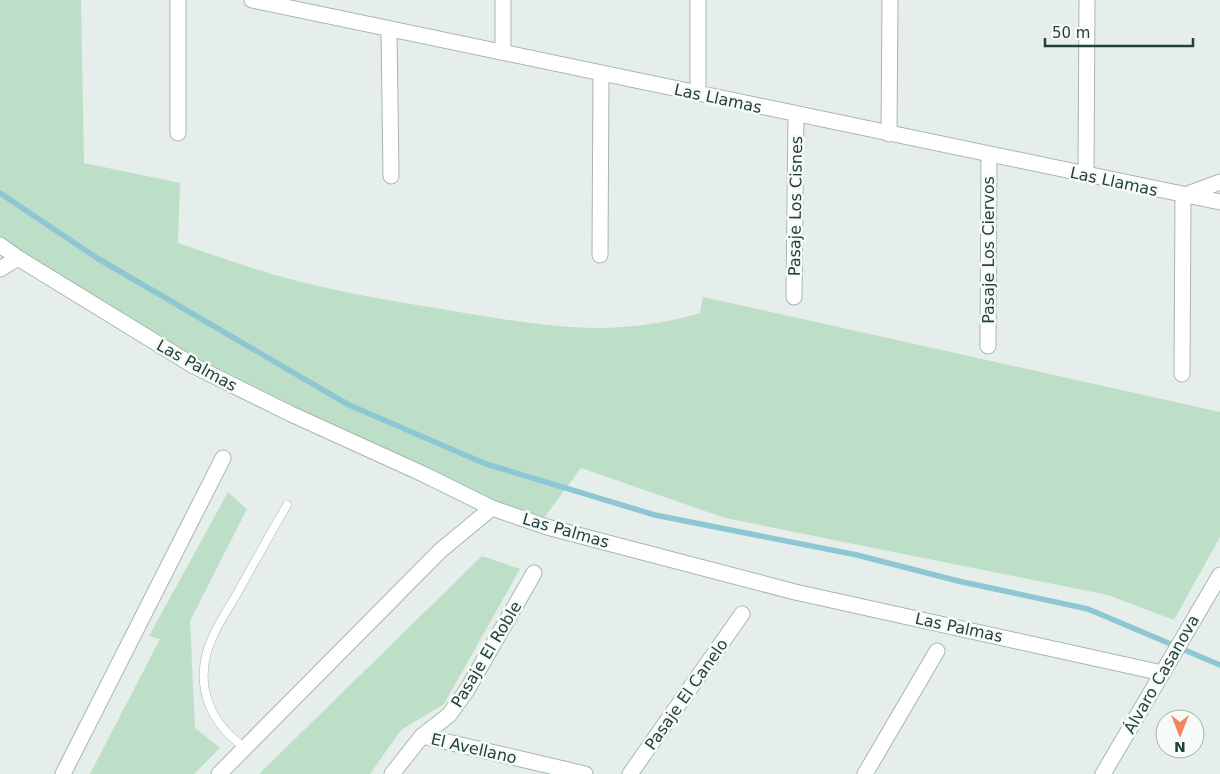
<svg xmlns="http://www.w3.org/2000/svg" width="1220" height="774" font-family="'DejaVu Sans',sans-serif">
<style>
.green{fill:#bedfc7}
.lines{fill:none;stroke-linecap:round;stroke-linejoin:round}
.stream{stroke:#8dc7d3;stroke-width:5.5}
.lane-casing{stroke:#a7b6b1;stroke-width:9}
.street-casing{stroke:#a7b6b1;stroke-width:17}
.secondary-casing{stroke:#a3bab2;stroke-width:17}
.lane{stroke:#fff;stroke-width:8}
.street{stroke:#fff;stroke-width:15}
.secondary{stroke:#fff;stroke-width:15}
.labels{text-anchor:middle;stroke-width:5;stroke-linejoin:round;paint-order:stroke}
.street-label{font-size:16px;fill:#234039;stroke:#f6faf8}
</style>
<rect width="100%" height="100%" fill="#e5eeea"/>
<!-- green -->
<path class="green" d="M0 0H81L84 163 180 183 178 243C214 255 250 268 286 278 345 294 405 303 465 313 551 327 614 338 700 313L703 297 1220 412V537L1174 620 1108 595 725 518 581 468 541 522 471 496 201 365 0 241Z
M228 492 247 509 190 621 195 728 220 748 194 774H90L160 639 149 636Z
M482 556 520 569 444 704 401 730 370 774H259Z"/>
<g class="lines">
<!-- stream -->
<path class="stream" d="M0 193 97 258 349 405 486 464 655 515 857 555 958 581 1088 609 1220 665"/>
<defs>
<path id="lane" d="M244 747C213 725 196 691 207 652 213 631 227 611 238 592 254 563 270 534 287 505"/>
<path id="street" d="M178 0V133
M252 0 1220 202
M698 0V93
M389 29 391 176
M503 52V0
M889 134 890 0
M1086 175 1087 0
M1185 195 1220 182
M0 245 18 258 194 366 291 414 423 474 492 508 547 527 795 592 1162 673
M600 255 601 73
M0 269 18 258
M794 297 796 114
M988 346 989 154
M1182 374 1183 195
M422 736 585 774
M63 774 223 458
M219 774 441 550 492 508
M392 774 422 736 449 715 467 690 534 573
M630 774 742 614
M865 774 937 651"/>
<path id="secondary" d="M1103 774 1220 575"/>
</defs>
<!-- lane casing -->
<use href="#lane" class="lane-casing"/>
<!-- street casing -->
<use href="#street" class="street-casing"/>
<!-- secondary casing -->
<use href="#secondary" class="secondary-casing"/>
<!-- lane -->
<use href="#lane" class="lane"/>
<!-- street -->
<use href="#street" class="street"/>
<!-- secondary -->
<use href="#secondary" class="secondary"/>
</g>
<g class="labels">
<!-- street labels -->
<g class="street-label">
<text transform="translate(718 98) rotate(12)" y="6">Las Llamas</text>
<text transform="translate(1114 181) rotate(12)" y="6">Las Llamas</text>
<text transform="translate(795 206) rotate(-89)" y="6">Pasaje Los Cisnes</text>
<text transform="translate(988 250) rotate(-90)" y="6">Pasaje Los Ciervos</text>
<text transform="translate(197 365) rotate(29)" y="6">Las Palmas</text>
<text transform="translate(566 530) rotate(16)" y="6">Las Palmas</text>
<text transform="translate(959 627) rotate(12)" y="6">Las Palmas</text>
<text transform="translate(486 654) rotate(-59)" y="6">Pasaje El Roble</text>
<text transform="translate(1161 674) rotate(-60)" y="6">Álvaro Casanova</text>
<text transform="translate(686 694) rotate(-55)" y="6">Pasaje El Canelo</text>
<text transform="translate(474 748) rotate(13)" y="6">El Avellano</text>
</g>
</g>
<!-- north arrow -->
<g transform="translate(1180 734) rotate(180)"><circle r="24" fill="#f6faf8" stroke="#a2b0ac"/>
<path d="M0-4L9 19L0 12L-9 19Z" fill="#f3865d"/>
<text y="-8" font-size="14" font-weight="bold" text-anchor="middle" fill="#234039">N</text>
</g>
<!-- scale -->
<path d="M1045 38v8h148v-8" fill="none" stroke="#234039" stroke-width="2.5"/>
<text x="1052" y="38" font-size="15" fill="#234039" stroke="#f6faf8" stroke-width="4" paint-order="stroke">50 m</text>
</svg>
